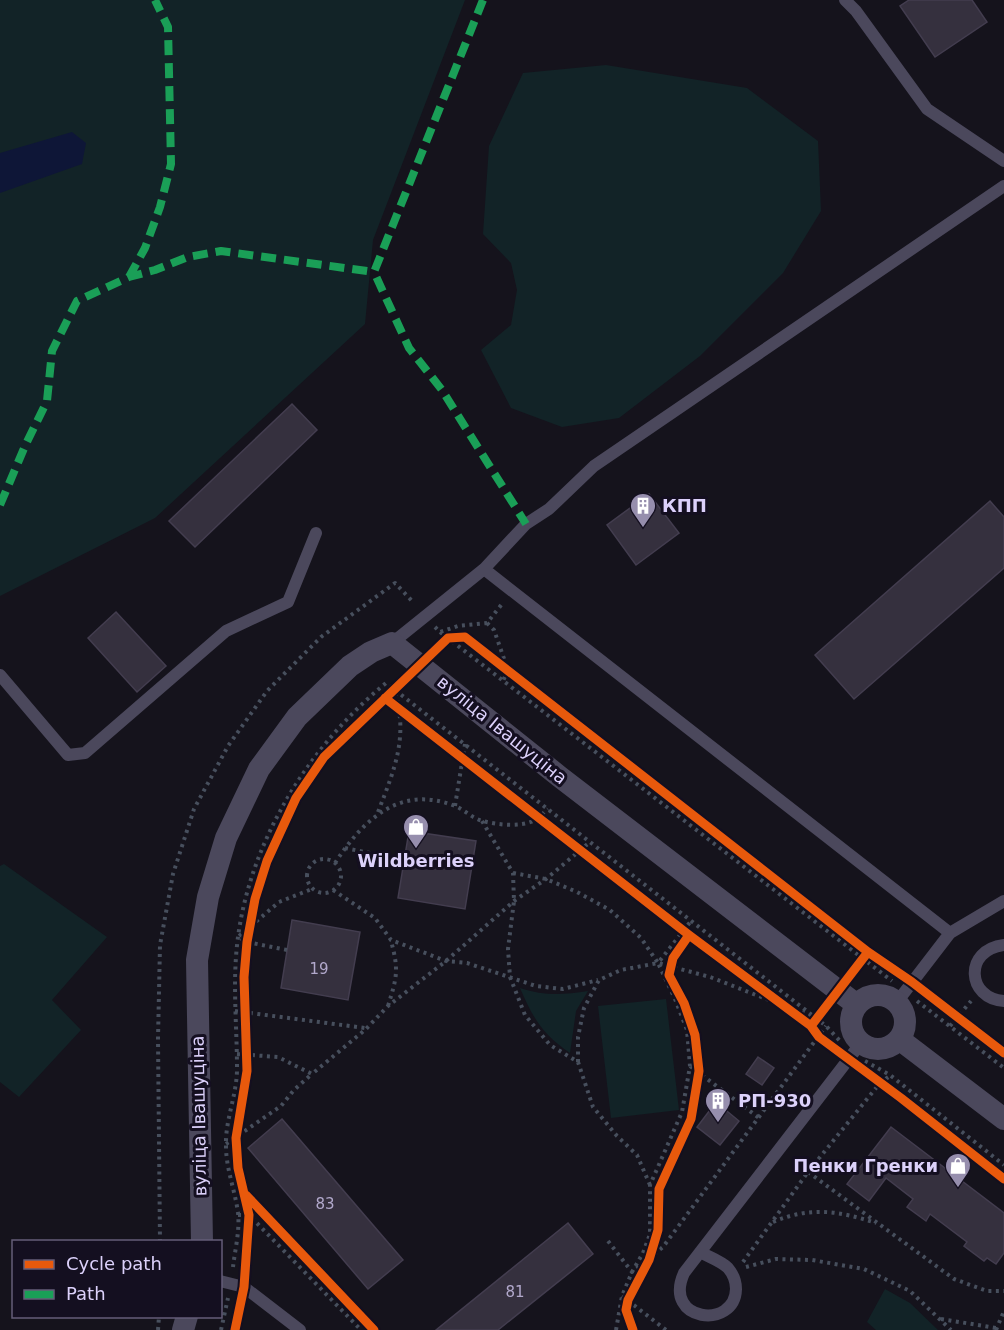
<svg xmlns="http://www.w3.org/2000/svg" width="1004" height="1330" font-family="'DejaVu Sans',sans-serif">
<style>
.green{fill:#122327}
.water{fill:#0e1637}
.building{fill:#35303e;stroke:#433d4f;stroke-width:1.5}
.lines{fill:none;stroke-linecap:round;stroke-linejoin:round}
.path{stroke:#474f5d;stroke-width:4;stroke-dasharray:3 4.5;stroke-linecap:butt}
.lane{stroke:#4b485c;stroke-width:12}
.street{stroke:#4b485c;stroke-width:22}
.quiet{stroke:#1a9f57;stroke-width:8;stroke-dasharray:15 8;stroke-linecap:butt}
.cycleway-casing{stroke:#140f20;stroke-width:13}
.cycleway{stroke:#e8590c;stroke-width:9}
.labels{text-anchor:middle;stroke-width:6;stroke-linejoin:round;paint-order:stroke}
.number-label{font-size:15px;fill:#b2a9cc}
.poi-label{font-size:18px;font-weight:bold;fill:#dcd1fb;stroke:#140f20;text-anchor:start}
.street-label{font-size:18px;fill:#dcd1fb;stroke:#140f20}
</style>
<rect width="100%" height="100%" fill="#15131c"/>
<!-- green -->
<path class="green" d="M0 0H465L373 240 365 324 155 518 0 596Z
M606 65 747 88 818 141 821 211 783 273 700 356 619 418 562 427 511 408 481 350 511 325 517 290 511 263 483 234 489 146 523 73Z
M4 864 107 937 52 1000 81 1030 19 1097 0 1082V866Z
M520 988C544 996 563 995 588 991L576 1011 570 1053C542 1034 533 1018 520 988Z
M666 999 679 1110 611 1118 598 1006Z
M885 1289 910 1303 938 1330H876L867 1322Z"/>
<!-- water -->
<path class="water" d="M72 132 86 143 82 164 0 193V153Z"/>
<!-- building -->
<path class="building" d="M909 0H972L987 22 935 57 900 6Z
M292 404 317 430 195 547 169 521Z
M649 494 679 533 636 565 607 525Z
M990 501 1004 517V568L854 699 815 655Z
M116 612 166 666 137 692 88 638Z
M409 831 476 841 465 909 398 898Z
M292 920 360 932 348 1000 281 988Z
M758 1057 774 1068 762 1085 746 1074Z
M716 1102 739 1121 720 1145 697 1127Z
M282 1119 403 1260 368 1289 248 1148Z
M891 1127 1004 1213V1253L996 1264 987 1258 984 1261 964 1246 967 1242 930 1214 926 1221 907 1207 913 1199 886 1178 869 1201 847 1184Z
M568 1223 593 1254 498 1330H436Z"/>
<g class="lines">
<!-- path -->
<path class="path" d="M487 623 494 630 508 670 503 681
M435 627 440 632 458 626 487 623 502 604
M440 632 892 981
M455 806 465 744
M378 812C395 768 409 736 394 689
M482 821 513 873 514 901 508 949 510 977 525 1015 550 1045 578 1062 593 1107 617 1136 637 1155 650 1185 659 1189
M345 848 404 860
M307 876a17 17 0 1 1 34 0a17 17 0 1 1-34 0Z
M335 863C363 820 400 784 455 806 465 810 473 819 483 821 497 825 521 827 533 821 539 818 543 813 548 809
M513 873 546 879 577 892 610 910 641 938 658 963 691 921
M333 890 375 918 391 940 446 961 467 963 536 986 563 989 598 980
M287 950 247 942 238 937 279 902 312 889
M917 1001 1004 1068
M388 1006C397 977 399 970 391 941
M235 1011 365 1028
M950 1026 971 1001
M237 1054 278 1057 312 1074 366 1029 388 1006 446 961 514 901 546 879 590 842
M865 1061 890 1075 1004 1165
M578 1062V1037L584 1008 599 980 621 970 658 963 710 977 810 1016
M690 1066 759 1118
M226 1144 281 1106 294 1090 312 1074
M808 1172 954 1279 987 1291H1004
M238 1215H249L361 1330
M773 1222C811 1206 839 1211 876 1223
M608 1241 632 1272 663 1247 826 1026
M160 1242 158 1039 160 945 173 874 194 809 228 746 267 691 321 637 395 583 414 603
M743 1262 808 1172 880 1083 890 1076
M233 1267C235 1250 240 1230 238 1213 235 1190 226 1169 226 1146 225 1120 237 1095 237 1069 237 1025 232 981 238 937 251 839 310 745 386 683L826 1026 841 1042
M746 1267 776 1259 812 1260 864 1269 910 1291 951 1330
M622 1296 666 1330
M941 1319 996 1328
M158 1330 159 1316
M221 1330 228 1298
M616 1330 622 1296 632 1272 643 1253 650 1234V1185L682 1112 690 1066 687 1030 675 999 658 963
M996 1330 1004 1311"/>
<!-- lane -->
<path class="lane" d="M845 0 856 11 927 109 1004 161
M484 569 950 933
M392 643 484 569 526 524 549 509 594 466 1004 186
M0 675 68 755 85 753 226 631 288 602 316 533
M1004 945C963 950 967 999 1004 1001
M897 1002 950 933 1004 901
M700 1252C709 1257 721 1261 728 1268 733 1274 736 1282 736 1289 735 1330 662 1322 684 1273L861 1043
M220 1281 244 1287 300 1330"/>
<!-- street -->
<path class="street" d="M851 1022a27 27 0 1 1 54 0a27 27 0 1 1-54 0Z
M899 1039 1004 1119
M202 1242 197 960 208 897 226 838 259 769 297 717 350 666 371 652 392 643 560 777 857 1005
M183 1330 187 1316"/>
<!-- quiet -->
<path class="quiet" d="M483 0 374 272 409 348 442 390 526 524
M129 277 145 248 160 207 171 164 168 27 155 0
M0 505 25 446 47 401 52 351 77 301 129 277 155 270 188 257 221 251 374 272"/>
<defs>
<path id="cycleway" d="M385 698 689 935 811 1026 819 1037 901 1098 1004 1179
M811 1026 868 952
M246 1195 374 1330
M235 1330 244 1287 249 1215 238 1168 236 1138 247 1071 244 977 247 942 255 899 267 861 296 798 324 757 448 638 465 637 868 952 912 982 1004 1053
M633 1330 626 1310 628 1300 649 1260 658 1230 659 1189 691 1119 699 1071 695 1035 684 1003 669 975 673 958 689 935"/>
</defs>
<!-- cycleway casing -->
<use href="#cycleway" class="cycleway-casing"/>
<!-- cycleway -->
<use href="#cycleway" class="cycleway"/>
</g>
<!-- icons -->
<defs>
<symbol id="building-pin" viewBox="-11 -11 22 30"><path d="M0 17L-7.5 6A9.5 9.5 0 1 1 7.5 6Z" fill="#968ead" stroke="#140f20"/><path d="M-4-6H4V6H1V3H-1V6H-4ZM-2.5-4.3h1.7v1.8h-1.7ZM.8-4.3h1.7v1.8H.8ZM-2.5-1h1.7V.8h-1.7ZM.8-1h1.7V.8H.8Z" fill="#fff"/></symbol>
<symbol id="shop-pin" viewBox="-11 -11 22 30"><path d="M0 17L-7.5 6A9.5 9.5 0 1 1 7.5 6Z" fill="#968ead" stroke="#140f20"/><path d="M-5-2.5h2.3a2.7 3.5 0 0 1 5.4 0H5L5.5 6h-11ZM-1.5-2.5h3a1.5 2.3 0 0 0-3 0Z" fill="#fff"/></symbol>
</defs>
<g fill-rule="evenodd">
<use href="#building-pin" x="628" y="491" width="30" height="40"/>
<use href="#shop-pin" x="401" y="812" width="30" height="40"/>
<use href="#building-pin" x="703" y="1086" width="30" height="40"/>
<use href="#shop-pin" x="943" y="1151" width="30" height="40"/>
</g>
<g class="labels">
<!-- number labels -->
<g class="number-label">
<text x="319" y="974">19</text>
<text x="325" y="1209">83</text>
<text x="515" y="1297">81</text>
</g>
<!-- poi labels -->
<g class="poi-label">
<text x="662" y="512">КПП</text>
<text x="416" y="867" text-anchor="middle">Wildberries</text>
<text x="738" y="1107">РП-930</text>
<text x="938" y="1172" text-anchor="end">Пенки Гренки</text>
</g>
<!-- street labels -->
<g class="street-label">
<text transform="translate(502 730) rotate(39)" y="6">вуліца Івашуціна</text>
<text transform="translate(199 1116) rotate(-91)" y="6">вуліца Івашуціна</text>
</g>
</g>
<!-- legend -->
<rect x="12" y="1240" width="210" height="78" fill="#140f20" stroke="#645d78" stroke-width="1.5"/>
<rect x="24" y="1260" width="30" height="9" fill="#e8590c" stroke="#645d78" stroke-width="1.5"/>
<text x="66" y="1270" font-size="18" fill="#dcd1fb">Cycle path</text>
<rect x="24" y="1290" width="30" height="9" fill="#1a9f57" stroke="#645d78" stroke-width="1.5"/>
<text x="66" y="1300" font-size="18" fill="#dcd1fb">Path</text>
</svg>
